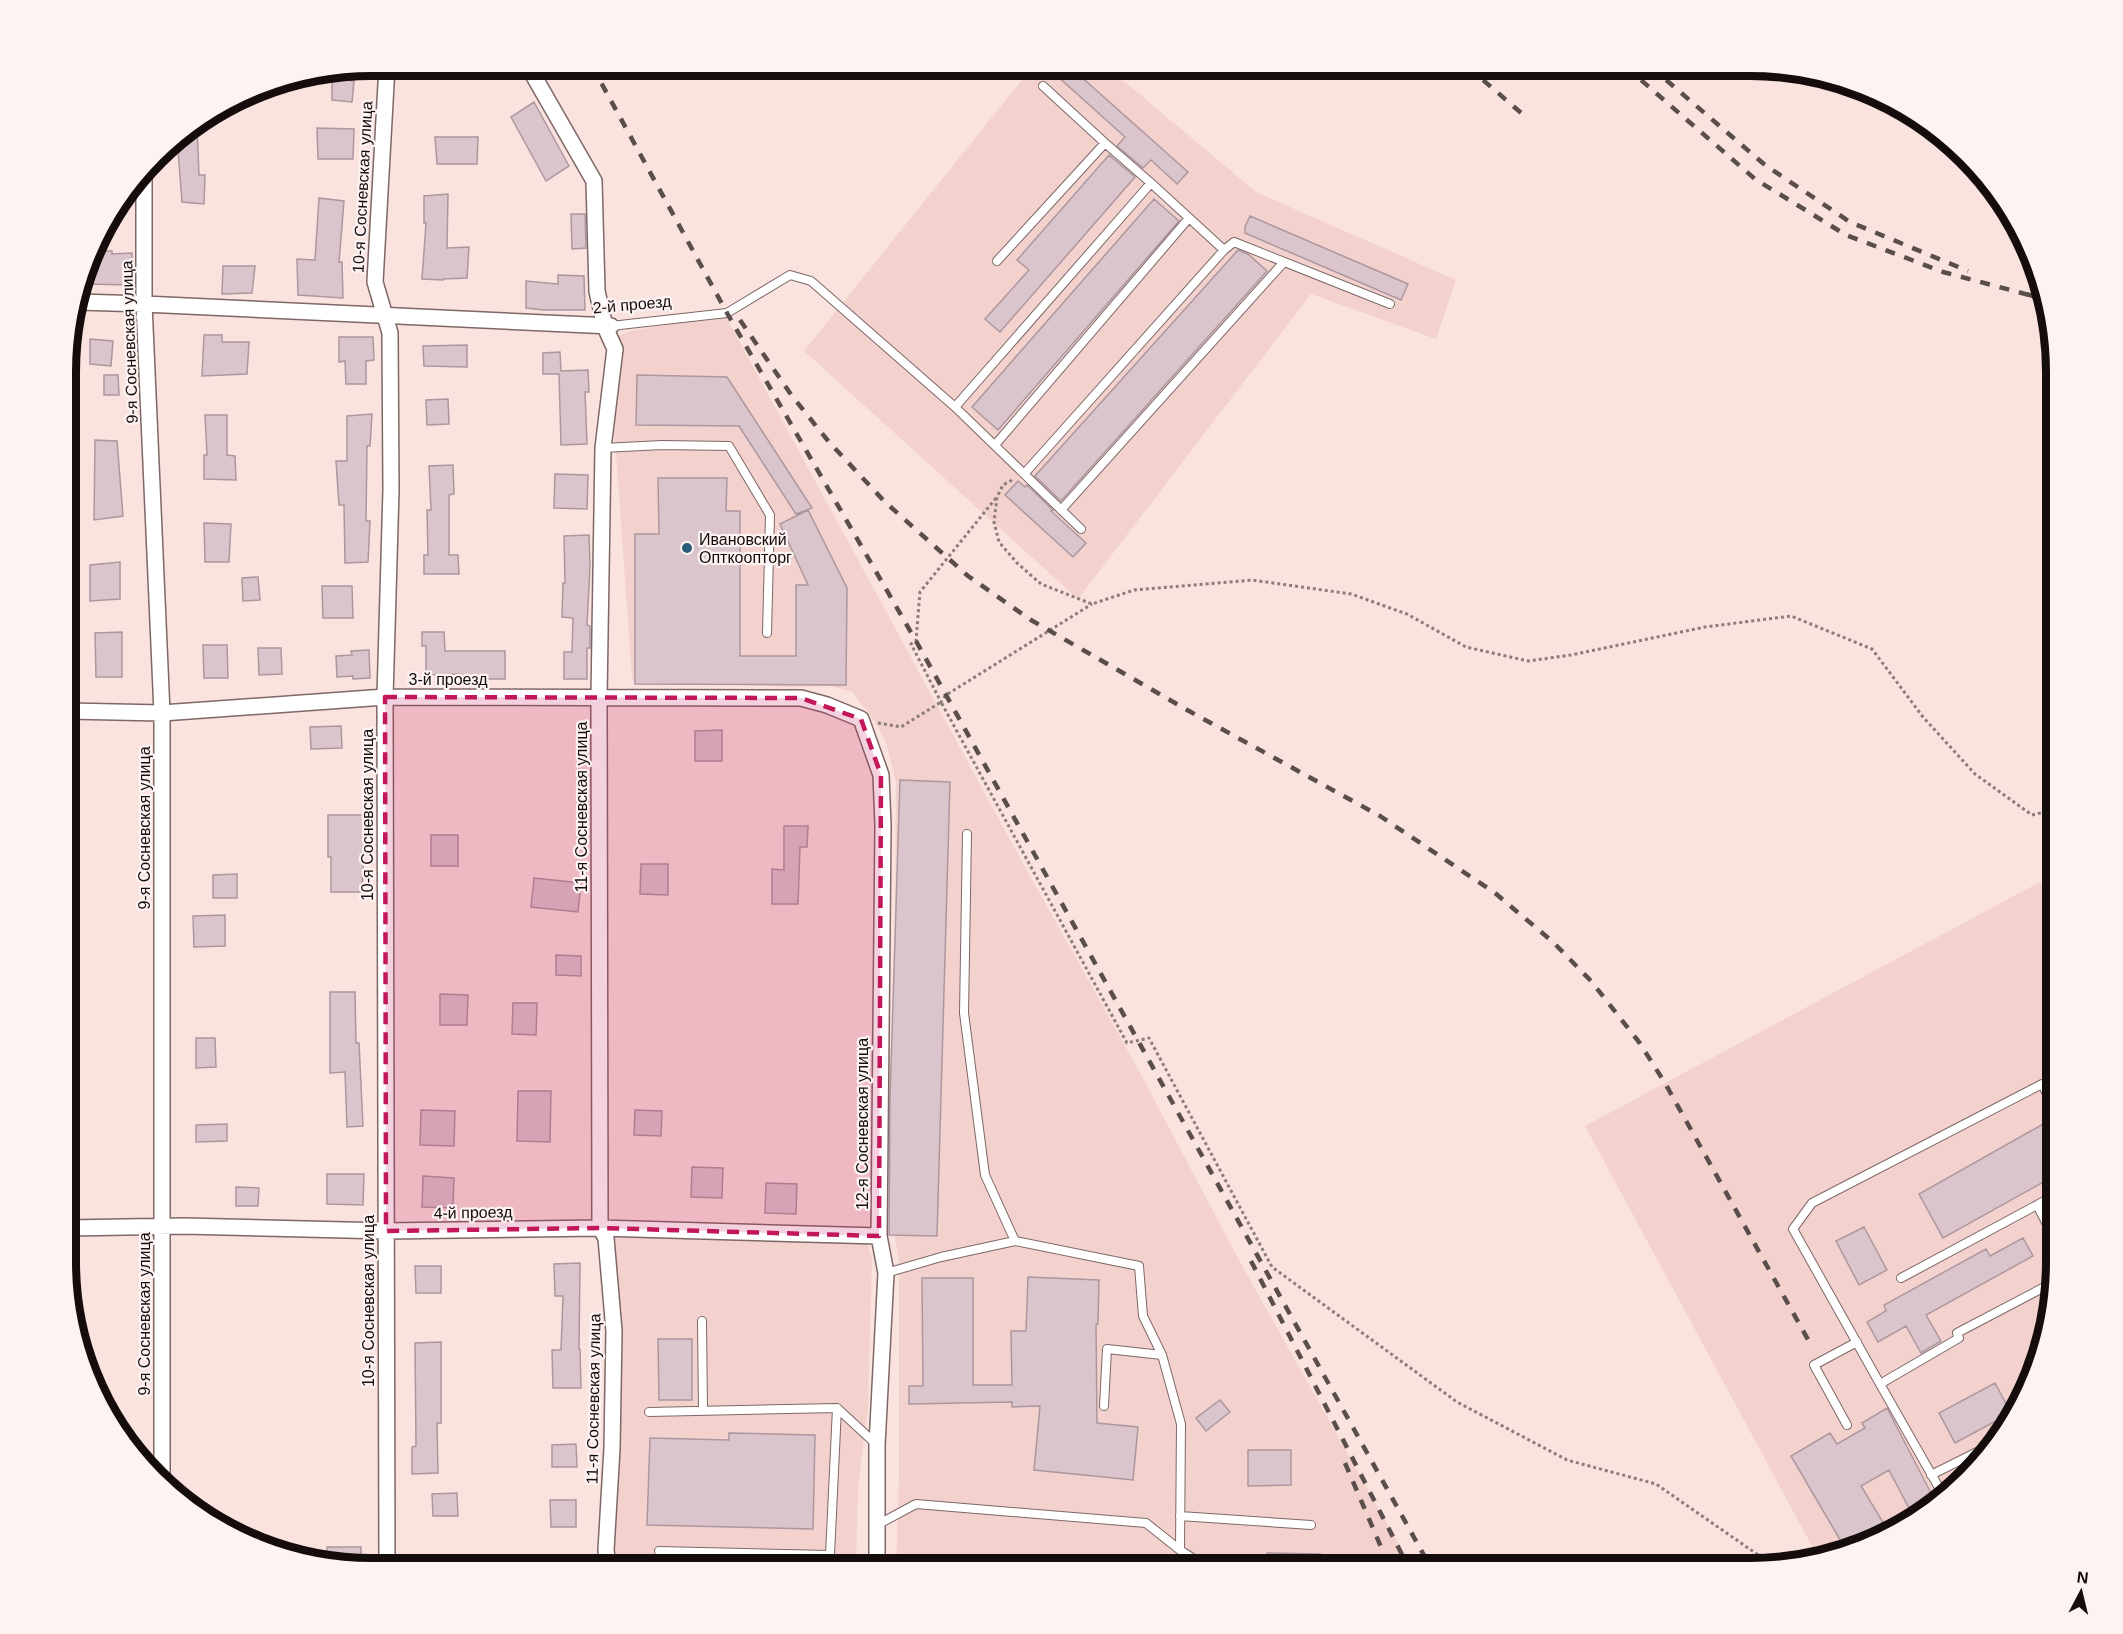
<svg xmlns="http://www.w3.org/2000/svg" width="2123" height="1634" font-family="Helvetica,sans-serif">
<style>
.built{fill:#f3d2ce}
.building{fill:#dbc5cc;stroke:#ac979e;stroke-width:1.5}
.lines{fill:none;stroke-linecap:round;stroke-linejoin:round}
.lane-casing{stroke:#7d6865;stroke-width:10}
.street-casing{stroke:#7d6865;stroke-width:18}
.path{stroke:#8c7c7a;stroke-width:3;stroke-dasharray:3 3;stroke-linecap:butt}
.lane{stroke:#fff;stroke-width:8}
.street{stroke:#fff;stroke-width:15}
.rail{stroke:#5a4e4c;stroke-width:4.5;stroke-dasharray:10 10;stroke-linecap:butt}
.marked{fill:#c2185b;fill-opacity:0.2;stroke:#c2185b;stroke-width:4.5;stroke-dasharray:12 8;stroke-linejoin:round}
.poi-dot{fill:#2a5c79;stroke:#fdf3f2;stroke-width:2}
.labels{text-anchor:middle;stroke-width:4.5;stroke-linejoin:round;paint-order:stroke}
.street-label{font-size:16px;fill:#140d0c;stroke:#fdf3f2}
.poi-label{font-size:16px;fill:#140d0c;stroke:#fdf3f2;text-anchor:start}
.rim{fill:none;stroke:#140d0c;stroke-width:8}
</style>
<rect width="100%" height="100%" fill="#fae2df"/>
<!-- built -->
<path class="built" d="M1033 66H1106L1256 192 1456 280 1436 339 1311 294 1078 599 804 351Z
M725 315 1015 849 1138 1069 1240 1262 1412 1568H896L899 1476V1261L893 1227 896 782 885 739 871 716 852 692 831 686 785 687 632 679 608 340 630 331Z
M2040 882 2057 914 2056 1282 2034 1379 1981 1463 1886 1537 1819 1559 1585 1126Z
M609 1231 865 1235 872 1258 868 1408 858 1487 856 1568 611 1567Z"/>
<!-- building -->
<path class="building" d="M1046 66H1069L1188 172 1177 184 1151 160 1143 168 1117 146 1125 137Z
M351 70V81H354L352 102 332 100V73Z
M534 102 569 166 546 181 511 117Z
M197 127 199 175H205L204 204 182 202 178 150H164L171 142Z
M317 128 354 129 353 159H318Z
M435 137H478L477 164H437Z
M1109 155 1135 177 1000 332 985 319 1029 270 1017 260Z
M448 194 447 248 469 247 467 278 443 279V280L422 279 426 223H424V196Z
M319 198 344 201 339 262H342L343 298 298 295 297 259 315 260Z
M1154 199 1179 221 998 430 972 407Z
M571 214H585L586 248 572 249Z
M1250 216 1408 284 1401 300 1245 233V227Z
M1238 250 1248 254 1267 271 1061 501 1035 476Z
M96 251H112V254L132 253 133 285 85 284Z
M223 266H255L252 293 222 294Z
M558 275 584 276 585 310H544L526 308V281L558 284Z
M204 335H222V342H249L247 374 202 376Z
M339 337H373L374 360 366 361V384H346L345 361 339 362Z
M90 339 113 341 111 366 90 364Z
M467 345V367L424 366 423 346Z
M560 352 561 371 588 370 589 392H585L587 444 561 445 559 374H543V353Z
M104 375H118L119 395H104Z
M637 375 727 377 812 508 796 514 739 426 636 425Z
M448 399 449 424 427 425 426 400Z
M372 414 370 446H367L366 521H370L368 562 345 563 344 505H339L336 461H347V416Z
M205 415H227V455L235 456 236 480 204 479V455H207Z
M95 440 117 441 123 516 94 520Z
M453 465 454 494 449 495V555H458L459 574H424V555H428L427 510H431L429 466Z
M555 474 588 475 587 509 554 508Z
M658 478H727L726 511H740V656H796V585H808L780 524 808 510 847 588 846 685 635 684V534H659Z
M1018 481 1025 487 1027 485 1053 510 1051 511 1086 543 1073 557 1005 495Z
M204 523 231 524 229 562H205Z
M589 535 590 566 587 625 590 626V648H587V679H564V652H572L573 618 562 617 563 583H565L564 536Z
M120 562V599L90 601V565Z
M258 577 260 600 243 601 242 578Z
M322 586H352L353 618H323Z
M122 632V677H96L95 633Z
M422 632H444L445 651H505V679H460V674L426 675V646H422Z
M203 645H227L228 678H204Z
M258 648H281L282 674 259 675Z
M369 650 370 678 353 679V676L337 677 336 656 352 655 351 651Z
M341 726 342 748 311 749 310 727Z
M722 730V761H695V731Z
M900 780 950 782 937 1236 889 1235 890 1098Z
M328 815H365L362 892H331V857H328Z
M784 826H808L807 847H800L798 904H772V869L784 870Z
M431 835H458V866H431Z
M641 864H668V895L640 894Z
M237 874V898H213V875Z
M534 878 581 883 578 912 531 907Z
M225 915V946L194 947 193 916Z
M556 955 581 956V976L556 975Z
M330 992H355L356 1043H359L363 1126 347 1127 345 1072 330 1073Z
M440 994 468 995 467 1025H440Z
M513 1003H537L536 1035 512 1034Z
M196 1038H215L216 1067 196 1068Z
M518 1091H551L550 1142 517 1141Z
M421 1110 455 1111 454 1146 420 1145Z
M635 1110 662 1111 661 1136 634 1135Z
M2045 1123 2056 1144V1175L1943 1238 1919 1194Z
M227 1124V1141L196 1142V1125Z
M692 1167 723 1168 722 1198 691 1197Z
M327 1174H364L363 1205 327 1204Z
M423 1176 454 1178 453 1208 422 1207Z
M766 1183 797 1184 796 1214 765 1213Z
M236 1187 259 1188 258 1206H236Z
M1864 1227 1887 1270 1859 1285 1836 1241Z
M2023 1238 2033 1256 1926 1315 1941 1341 1921 1353 1906 1326 1878 1342 1867 1322 1886 1311 1884 1305 1986 1249 1990 1256Z
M580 1263 579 1349H580L581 1388H553L552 1350H561L563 1296H555L554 1264Z
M415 1266H441V1293H416Z
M1028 1277 1099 1280 1098 1324H1096L1097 1423 1138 1427 1133 1480 1034 1470 1040 1406 1012 1407V1402L909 1404V1386H923L922 1278H973V1385H1012L1011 1331H1026Z
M658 1339H692V1400H659Z
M441 1342V1423H437L438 1473 412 1474V1447L416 1446 415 1343Z
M1995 1383 2011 1413 1955 1443 1939 1413Z
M1220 1400 1230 1412 1206 1431 1196 1418Z
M1887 1408 1934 1499 1913 1516 1889 1470 1861 1486 1887 1529 1860 1545 1846 1550 1791 1456 1830 1433 1837 1444 1865 1428 1862 1423Z
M729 1433 815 1435 813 1529 647 1525 650 1438 729 1440Z
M576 1444 577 1467H552V1445Z
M1248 1450H1291V1485L1248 1486Z
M457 1493 458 1516H433L432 1494Z
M550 1500H576V1527H551Z
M327 1547H361V1567L327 1561Z
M1267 1553 1320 1554V1568H1266Z"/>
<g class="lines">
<defs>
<path id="lane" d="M1043 86 1105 143
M1224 250 1234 242 1390 304
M611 326 727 313 790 275 811 281 955 407 1081 529
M955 407 1151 183 1105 143 997 261
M995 445 1189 218
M603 448 662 445 729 446 770 515 767 633
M1024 474 1224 250 1151 183
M1061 510 1284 262
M2037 1205 2056 1194
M1015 1241 1139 1266 1143 1316 1162 1355 1107 1349 1104 1406
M886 1273 941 1257 1015 1241 985 1175 964 1013 967 834
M1901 1278 2037 1205 2056 1242
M702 1321 703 1411
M1162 1355 1181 1424 1180 1550
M1880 1384 1793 1229 1812 1203 2042 1084 2056 1112
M649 1412 837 1408 876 1444
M1847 1425 1814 1365 1857 1342
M1931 1475 1993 1444
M1941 1492 1950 1487
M1942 1493 1880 1384 1959 1338 1957 1333 2056 1281
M1180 1516 1311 1525
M877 1525 916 1504 1146 1523 1180 1550 1208 1568
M659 1551 830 1555 837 1408"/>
<path id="street" d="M528 66 594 181 597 291 605 327 615 349 603 448 599 697 600 1228 606 1238 614 1331 612 1448 606 1550 608 1567
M144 174V304L162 713V1481
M79 302 144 304 611 326
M68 711 162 713 385 697 801 698 827 705 861 719 881 775 883 825 879 1236 886 1273 877 1445V1568
M67 1228 184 1226 386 1231 600 1228 879 1236
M387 1567 385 697 391 490 390 333 375 282 387 66"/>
</defs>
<!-- lane casing -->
<use href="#lane" class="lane-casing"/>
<!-- street casing -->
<use href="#street" class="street-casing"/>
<!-- path -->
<path class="path" d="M1012 480 1003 485 997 497 994 522 999 542 1017 563 1041 584 1092 604 1134 590 1252 580 1351 594 1407 614 1466 647 1528 661 1571 655 1705 627 1791 616 1872 649 1923 717 1975 774 2032 815 2057 809
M996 498 920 592 916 641 911 644 941 702 946 695 1092 604
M878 723 901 727 941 702 1127 1043 1149 1038 1272 1267 1457 1402 1567 1460 1656 1484 1774 1566"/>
<!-- lane -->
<use href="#lane" class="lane"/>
<!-- street -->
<use href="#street" class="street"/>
<!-- rail -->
<path class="rail" d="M592 66 727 313 916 641 1431 1568
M1468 67 1527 118
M1626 67 1755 179 1846 235 1943 272 2033 296
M1651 67 1765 165 1850 222 1968 271
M2027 294 2048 302
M740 320 792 396 829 442 885 502 968 576 1031 620 1189 711 1380 816 1495 893 1553 942 1591 981 1639 1042 1665 1083 1811 1345
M1251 1261 1409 1568
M1345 1463 1390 1568"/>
</g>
<!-- marked area -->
<path class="marked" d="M385 697 801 698 861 719 881 775 879 1236 600 1228 386 1231Z"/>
<!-- markers -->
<circle class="poi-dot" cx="687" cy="548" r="6"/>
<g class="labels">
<!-- street labels -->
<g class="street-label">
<text transform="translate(362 187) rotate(-87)" y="6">10-я Сосневская улица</text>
<text transform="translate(632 304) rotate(-5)" y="6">2-й проезд</text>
<text transform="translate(129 342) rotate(-92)" y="6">9-я Сосневская улица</text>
<text x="448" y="685">3-й проезд</text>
<text transform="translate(581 807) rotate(-90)" y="6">11-я Сосневская улица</text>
<text transform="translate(367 815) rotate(-90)" y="6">10-я Сосневская улица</text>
<text transform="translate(144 828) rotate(-90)" y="6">9-я Сосневская улица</text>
<text transform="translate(862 1124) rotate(-90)" y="6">12-я Сосневская улица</text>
<text transform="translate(473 1212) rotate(-1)" y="6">4-й проезд</text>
<text transform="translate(368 1301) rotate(-90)" y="6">10-я Сосневская улица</text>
<text transform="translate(144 1314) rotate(-90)" y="6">9-я Сосневская улица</text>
<text transform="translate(593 1399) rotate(-89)" y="6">11-я Сосневская улица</text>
</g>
<!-- poi labels -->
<g class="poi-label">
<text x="699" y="545">Ивановский<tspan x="699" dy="18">Опткоопторг</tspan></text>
</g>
</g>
<!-- crop -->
<path d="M0 0H2123V1634H0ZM372 76H1750A296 296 0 0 1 2046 372V1262A296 296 0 0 1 1750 1558H372A296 296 0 0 1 76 1262V372A296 296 0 0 1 372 76Z" fill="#fdf3f2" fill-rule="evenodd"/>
<path class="rim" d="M372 76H1750A296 296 0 0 1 2046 372V1262A296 296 0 0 1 1750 1558H372A296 296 0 0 1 76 1262V372A296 296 0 0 1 372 76Z"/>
<!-- north arrow -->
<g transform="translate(2081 1592) rotate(7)" stroke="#fdf3f2" stroke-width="4.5" paint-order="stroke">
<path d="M0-4.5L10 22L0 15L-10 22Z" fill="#140d0c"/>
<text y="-9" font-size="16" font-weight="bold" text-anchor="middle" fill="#140d0c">N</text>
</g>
</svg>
